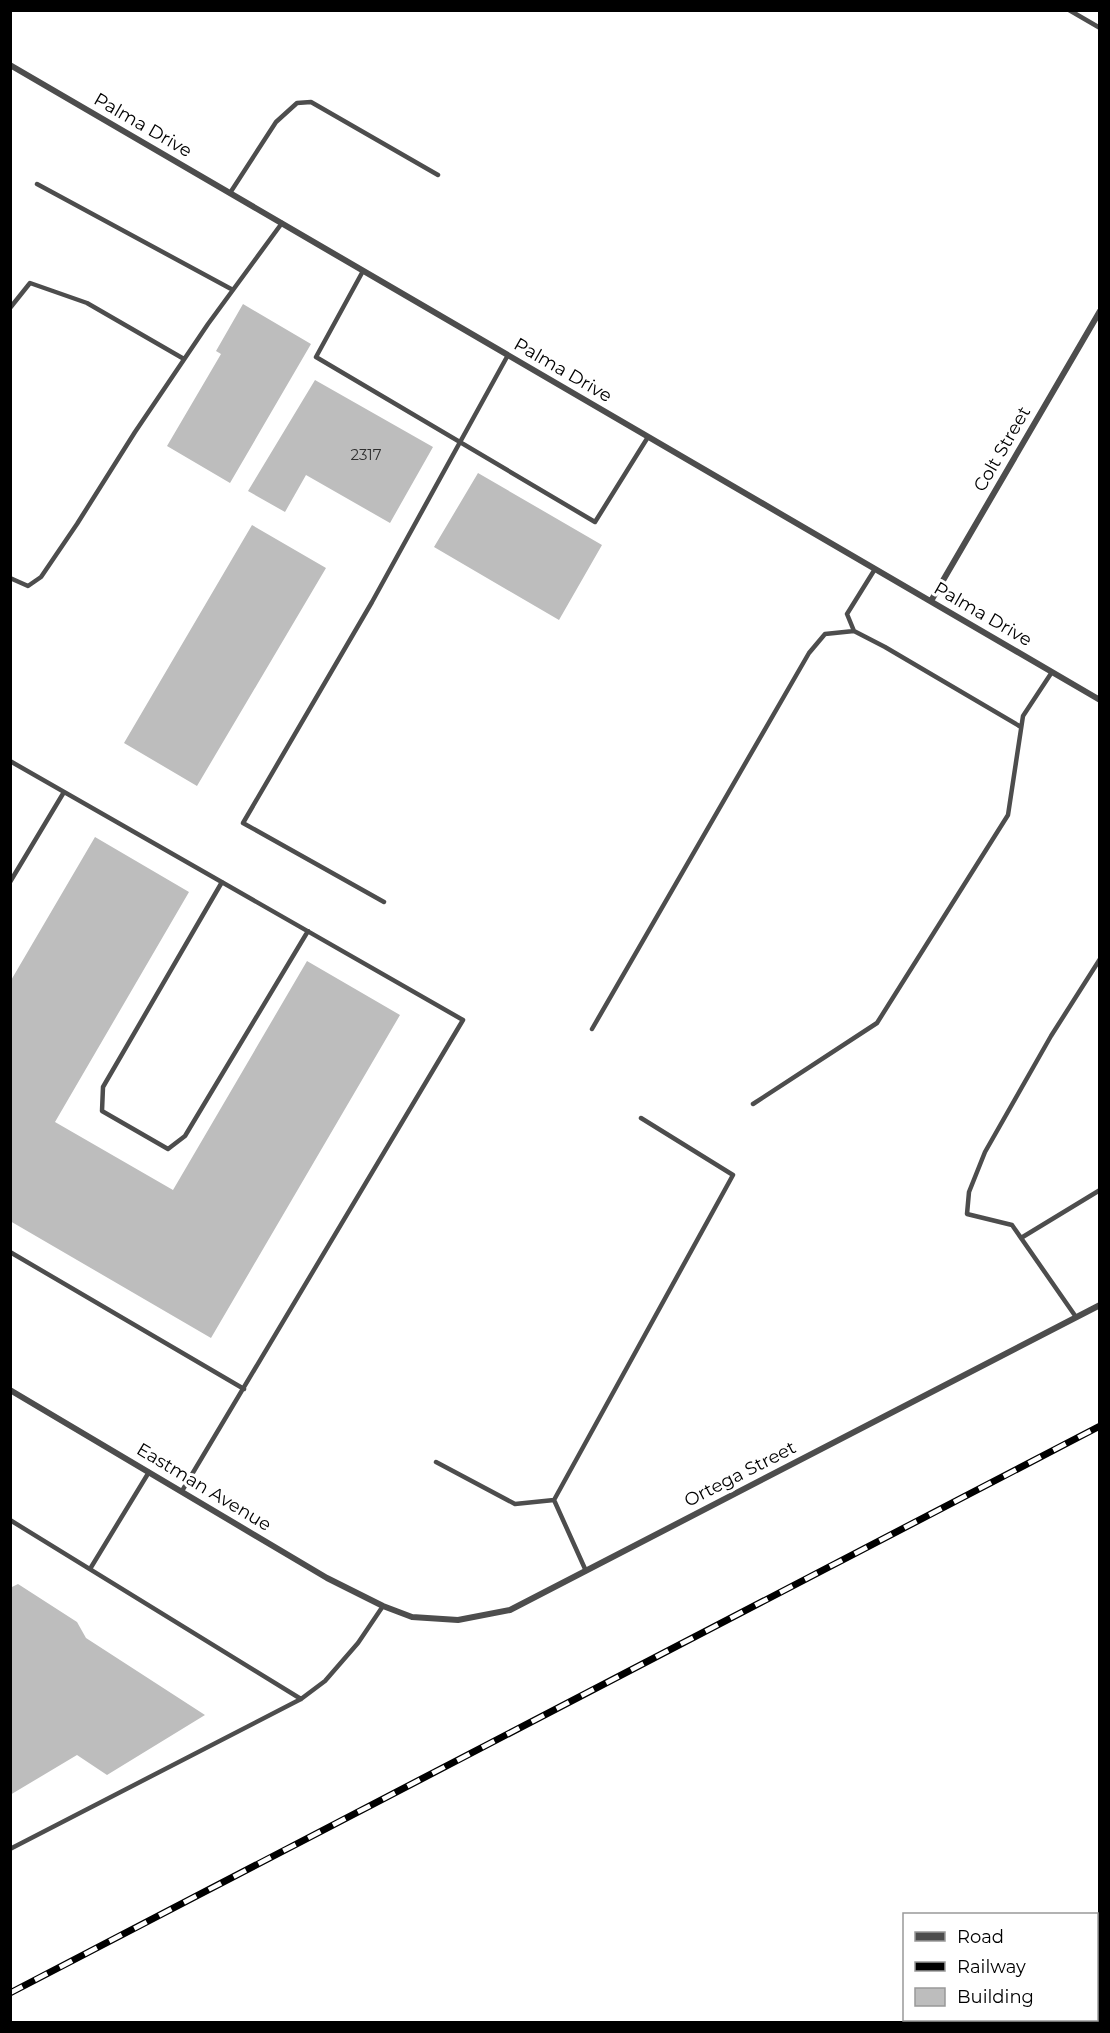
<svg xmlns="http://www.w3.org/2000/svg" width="1110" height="2033" font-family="Montserrat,sans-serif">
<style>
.building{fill:#bdbdbd}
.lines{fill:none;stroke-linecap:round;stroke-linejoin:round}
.service{stroke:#4d4d4d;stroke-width:4.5}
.minor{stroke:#4d4d4d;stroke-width:6}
.rail-casing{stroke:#000;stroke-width:7}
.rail{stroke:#fff;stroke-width:4.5;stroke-dasharray:14;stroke-linecap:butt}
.labels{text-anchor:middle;stroke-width:6;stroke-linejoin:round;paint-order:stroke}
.number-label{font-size:15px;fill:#2f2f2f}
.street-label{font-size:18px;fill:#000;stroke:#fff}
</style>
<rect width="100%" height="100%" fill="#fff"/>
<!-- building -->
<path class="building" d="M243 304 311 344 230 483 167 446 221 354 216 351Z
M315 380 433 447 390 523 306 475 285 512 248 491Z
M478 473 602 545 559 620 434 547Z
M252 525 326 568 197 786 124 743Z
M95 837 189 892 55 1122 173 1190 307 961 400 1015 211 1338 10 1221V982Z
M18 1584 77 1622 86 1638 205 1715 107 1775 77 1755 10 1795V1588Z"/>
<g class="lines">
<!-- service -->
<path class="service" d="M1069 10 1100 28
M37 184 233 290
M230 193 276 122 297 103 311 102 438 175
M363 271 316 357 595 522 648 437
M10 308 30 283 87 303 184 359
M875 569 847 614 854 631 885 647 1021 727
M10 578 28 586 41 577 77 524 135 432 208 324 282 223
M10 761 463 1020 182 1491
M10 882 64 792
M222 882 103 1087 102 1111 168 1149 185 1136 308 931
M384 902 243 823 372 602 508 355
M592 1029 809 653 825 634 854 631
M753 1104 877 1023 1008 815 1023 716 1052 672
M1021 1238 1100 1190
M10 1252 244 1389
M1076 1317 1012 1225 967 1214 969 1192 985 1152 1051 1036 1100 959
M436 1462 515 1504 554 1500
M554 1500 733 1175 641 1118
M554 1500 586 1571
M10 1520 301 1699
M90 1569 149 1472
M10 1849 301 1699 325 1681 358 1643 383 1606"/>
<!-- minor -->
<path class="minor" d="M10 65 1100 700
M931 601 1100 311
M10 1390 327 1578 383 1606 412 1617 458 1620 510 1610 1100 1305"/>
<defs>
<path id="rail" d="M10 1993 1100 1426"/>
</defs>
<!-- rail casing -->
<use href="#rail" class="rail-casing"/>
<!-- rail -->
<use href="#rail" class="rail"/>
</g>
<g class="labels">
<!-- number labels -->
<g class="number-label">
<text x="366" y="460">2317</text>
</g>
<!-- street labels -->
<g class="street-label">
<text transform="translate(143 125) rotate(30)" y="6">Palma Drive</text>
<text transform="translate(563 370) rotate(30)" y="6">Palma Drive</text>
<text transform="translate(1002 449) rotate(-60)" y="6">Colt Street</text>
<text transform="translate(983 614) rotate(30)" y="6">Palma Drive</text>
<text transform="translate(740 1474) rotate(-27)" y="6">Ortega Street</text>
<text transform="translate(204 1487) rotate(31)" y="6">Eastman Avenue</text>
</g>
</g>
<!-- border -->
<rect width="1110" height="2033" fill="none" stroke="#000000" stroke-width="24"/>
<!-- legend -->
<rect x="903" y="1913" width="195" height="108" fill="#ffffff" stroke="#999999" stroke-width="1.5"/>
<rect x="915" y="1932" width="30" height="9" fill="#4d4d4d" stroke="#999999" stroke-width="1.5"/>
<text x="957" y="1943" font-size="18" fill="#000000">Road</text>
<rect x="915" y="1962" width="30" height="9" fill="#000000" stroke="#999999" stroke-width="1.5"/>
<text x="957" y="1973" font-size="18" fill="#000000">Railway</text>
<rect x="915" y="1988" width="30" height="18" fill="#bdbdbd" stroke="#999999" stroke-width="1.5"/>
<text x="957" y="2003" font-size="18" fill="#000000">Building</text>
</svg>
